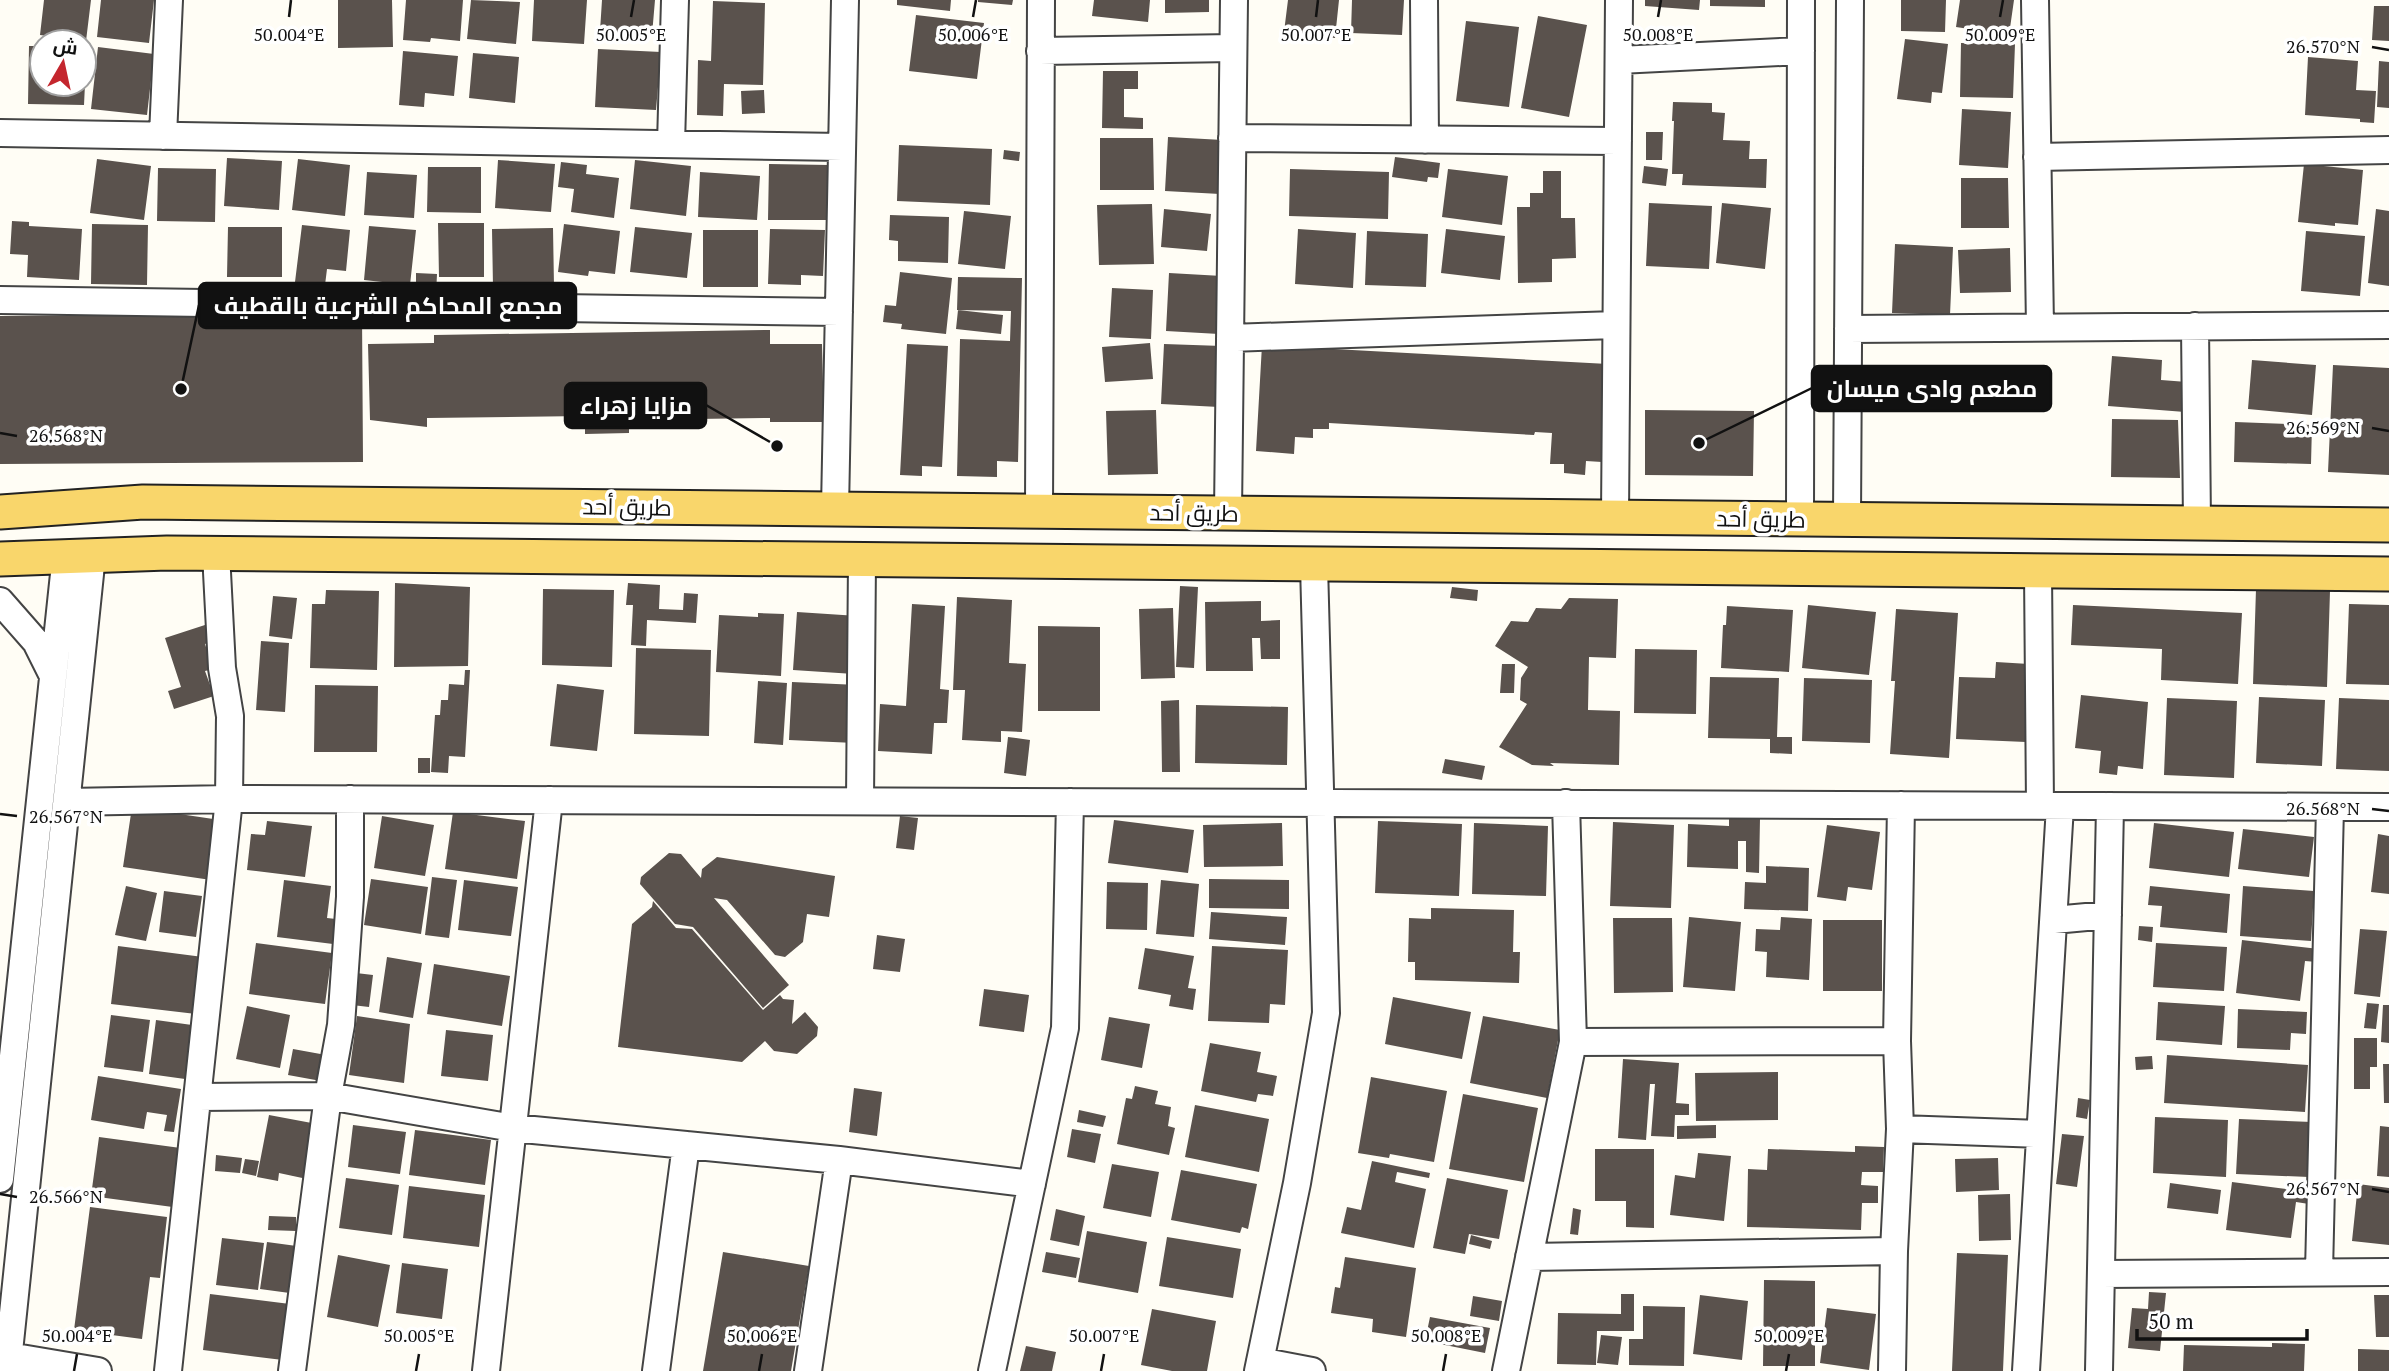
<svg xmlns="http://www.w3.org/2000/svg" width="2389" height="1371" font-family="'PT Serif',Cairo,serif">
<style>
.building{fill:#5a524d}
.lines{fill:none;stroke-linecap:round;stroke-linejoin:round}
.minor-casing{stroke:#444;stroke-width:30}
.major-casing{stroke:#222;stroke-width:37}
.minor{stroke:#fff;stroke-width:26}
.major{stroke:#f9d66b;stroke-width:33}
.ticks{fill:none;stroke:#111;stroke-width:2.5}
.labels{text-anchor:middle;stroke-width:7;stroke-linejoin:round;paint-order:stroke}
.street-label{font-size:23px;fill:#111;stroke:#fff}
.ticks-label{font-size:18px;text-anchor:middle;fill:#111;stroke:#fff;stroke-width:7;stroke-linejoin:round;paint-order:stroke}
.leader{fill:none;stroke:#111;stroke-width:2.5}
.callout-dot{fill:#111;stroke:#fff;stroke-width:2.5}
.callout{fill:#111;stroke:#111;stroke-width:2.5}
.callout-label{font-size:24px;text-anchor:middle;font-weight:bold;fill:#fff}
</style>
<rect width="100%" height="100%" fill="#fffdf5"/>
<!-- building -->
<path class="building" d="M44 0H91L86 41 40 35Z
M101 0H154L149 43 97 37Z
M338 0H392L393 47 338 48Z
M406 0H463L460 41 431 38 430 42 403 40Z
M471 0 520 2 516 44 467 39Z
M534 0H587L584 44 532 41Z
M602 0H655L652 35 600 31Z
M897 0H951L950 11 897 5Z
M978 0H1013L1012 5 978 2Z
M1094 0H1150L1148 22 1092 16Z
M1165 0H1209V12L1165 13Z
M1288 0H1339L1335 38 1284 32Z
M1352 0H1404L1402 35 1351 33Z
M1645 0H1700L1699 10 1645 6Z
M1710 0H1765V7L1710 6Z
M1901 0H1946L1945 32 1901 31Z
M1960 0H2014L2009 35 1956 27Z
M713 1 765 3 763 85 724 84 723 116 697 115 698 60 711 61Z
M2374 6H2389V41L2372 40Z
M916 15 984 23 977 79 909 71Z
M1538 16 1587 25 1569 117 1521 108Z
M1466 21 1519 27 1509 107 1456 101Z
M1905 39 1948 44 1942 93 1932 92 1931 103 1897 99Z
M1961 43 2015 44 2013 98 1960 97Z
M29 46H42V84H85L84 105 28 104Z
M98 47 154 54 147 115 91 109Z
M598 49 661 52 656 110 595 107Z
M403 51 458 56 454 96 425 93 424 107 399 105Z
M473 53 519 57 515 103 469 98Z
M2308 57 2358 61 2356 90 2376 91 2374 123 2360 122V119L2305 115Z
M2379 61 2389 62V108L2377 107Z
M1103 71H1138V89H1124V117L1143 118V129L1102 128Z
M764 90 765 113 742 114 741 91Z
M1673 102 1712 103V112L1725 113 1723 140 1750 141 1749 159H1767L1766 188 1682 185 1683 174H1672L1674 121H1672Z
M1962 109 2011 112 2008 168 1959 165Z
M1646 132H1663L1662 160H1646Z
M1168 137 1223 140 1220 194 1165 191Z
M1100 138H1153L1154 190H1100Z
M899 145 992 149 990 205 897 201Z
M1004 150 1020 152 1019 161 1003 159Z
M1395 157 1440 163 1438 178 1428 177 1427 182 1392 177Z
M227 158 282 161 279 210 224 206Z
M97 159 151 166 144 220 90 213Z
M298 159 350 165 345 216 292 210Z
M498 160 555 164 551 212 495 208Z
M635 160 691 166 686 216 630 209Z
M561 162 587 165 586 174 619 178 614 218 571 212 574 189 558 187Z
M769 164 829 165V220H768Z
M2304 164 2363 170 2358 225 2335 223V226L2298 222Z
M1644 166 1668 169 1666 186 1642 183Z
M428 167H481V213L427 212Z
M158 168 216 169 215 222 157 221Z
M1290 169 1389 172 1388 219 1289 216Z
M1448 169 1508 176 1502 225 1442 217Z
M1543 171H1561V218H1575L1576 258 1552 259V282L1518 283 1517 207H1530V193H1543Z
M367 172 417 175 414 218 364 215Z
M700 172 760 176 757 220 698 217Z
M1961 178H2008L2009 228H1961Z
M1649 203 1712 206 1709 269 1646 266Z
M1722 203 1771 208 1765 269 1716 263Z
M1152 204 1154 264 1099 265 1097 205Z
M1164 209 1211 214 1207 251 1161 247Z
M2376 209 2389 211V286L2368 283Z
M964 211 1011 216 1005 269 958 264Z
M890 215 949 217 948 263 898 261V241L889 240Z
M12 221 29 222V226L82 229 79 280 27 277 28 255 10 254Z
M438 223H484V277H439Z
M92 224 148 225 147 285 91 284Z
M564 224 620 231 615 274 589 271 588 276 558 272Z
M302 225 350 230 346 271 327 269 325 285 295 282Z
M369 226 416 230 410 285 364 280Z
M228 227H282V277H227Z
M635 227 692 233 687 278 630 272Z
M553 228 554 286 493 287 492 229Z
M770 229 825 230 823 276 801 275V285L768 284Z
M1298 229 1356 233 1353 288 1295 284Z
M1446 229 1505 236 1500 280 1441 273Z
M703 230H758V287H703Z
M1367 231 1428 234 1426 287 1365 285Z
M2306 231 2365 236 2360 296 2301 291Z
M1895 244 1953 247 1950 315 1892 313Z
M2010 248 2011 292 1960 293 1958 250Z
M900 272 952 278 946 334 901 329 902 324 883 322 885 305 896 306Z
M416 273 437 274 436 295 416 294Z
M1169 273 1222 276 1219 334 1166 331Z
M958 277 1022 278 1018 462 997 461V477L957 476 960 339 1010 341 1011 311 957 310Z
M1112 288 1153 290 1151 339 1109 337Z
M958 310 1003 315 1001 334 956 329Z
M362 313 363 462 0 464V316Z
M770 330V344H822L824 422H770V418L629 420V433L585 434V416L427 418V427L370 420 368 344 434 343V335Z
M1150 343 1153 379 1105 382 1102 347Z
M907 344 948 346 942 467 922 466V476L900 475Z
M1164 344 1222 346 1219 407 1161 404Z
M1262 345 1608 364 1602 462 1586 461 1585 475 1564 473V464H1550L1552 433 1535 432 1534 435 1329 423V429H1313V438L1295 437 1294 454 1256 451Z
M2112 356 2162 360 2161 380 2187 382 2185 412 2108 406Z
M2252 360 2316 365 2312 415 2248 409Z
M2333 365 2389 368V475L2328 472Z
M1156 410 1158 474 1108 475 1106 411Z
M1645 410 1754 411 1753 476 1645 475Z
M2112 419 2178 420 2180 478 2111 477Z
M2235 422 2312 425 2311 464 2234 462Z
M395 583 470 587 468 666 394 667Z
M628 583 660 585 659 609 683 610 684 593 698 594 696 623 647 620 646 646 631 645 633 605H626Z
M1180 586 1198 587 1194 668 1176 667Z
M1452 587 1478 590 1477 601 1450 598Z
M543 589 614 590 612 667 542 665Z
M2256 589 2330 591 2327 687 2253 684Z
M326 590 379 591 377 670 310 668 312 604H325Z
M273 596 297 598 292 639 269 636Z
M957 597 1012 600 1009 663 1026 664 1022 732 1001 731V742L962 740 965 690H953Z
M1569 598 1618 599 1616 658 1589 657 1588 710 1620 711 1619 765 1550 763 1554 766 1532 765 1499 747 1527 704 1520 700 1521 678 1528 667 1495 646 1511 621 1528 622 1536 608 1561 609Z
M1261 601V621L1280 620V659H1261L1260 638H1252L1253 671H1206L1205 602Z
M912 604 945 606 940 689 949 690 947 723H934L932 754 878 751 880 704 906 706Z
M2349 604 2389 605V685L2346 684Z
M1808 605 1876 612 1869 675 1802 668Z
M2073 605 2242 613 2238 684 2161 680 2162 649 2071 645Z
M1727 606 1793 610 1789 672 1721 668 1723 625H1726Z
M1173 608 1175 678 1141 679 1139 609Z
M1896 609 1958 613 1949 758 1890 754 1895 681H1891Z
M797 612 858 616 854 674 793 670Z
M758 613 784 614 781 676 716 672 719 615 758 617Z
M208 624 214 641 205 644 213 669 205 671 214 696 174 709 168 691 181 687 165 638Z
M1038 626 1100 627V711H1038Z
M261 641 289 643 285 712 256 710Z
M636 648 711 650 709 736 634 734Z
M1635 649 1697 650 1696 714 1634 713Z
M1996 662 2029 664 2026 742 1956 739 1959 677 1995 678Z
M1502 664H1515L1514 693H1500Z
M465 670H470L465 757 449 756 448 773 431 772 435 715H440L441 700H448L449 684 464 685Z
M1710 677 1779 678 1777 737H1792V754L1770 753V739L1708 738Z
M1804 678 1872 680 1870 743 1802 741Z
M758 681 787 683 783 745 754 743Z
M792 682 858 685 855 743 789 740Z
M557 684 604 690 597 751 550 746Z
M315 685 378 686 377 752H314Z
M2081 695 2148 702 2143 769 2118 766 2117 775 2099 773 2101 751 2075 748Z
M2259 697 2325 700 2322 766 2256 763Z
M2167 698 2237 701 2234 778 2164 775Z
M2339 698 2389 700V771L2336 769Z
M1179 700 1180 772H1162L1161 701Z
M1196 705 1288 707 1287 765 1195 763Z
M1008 737 1030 740 1026 776 1004 773Z
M418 758H430V773H418Z
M1445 759 1485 766 1482 780 1442 773Z
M132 807 220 820 211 880 123 867Z
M453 812 525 821 517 879 445 869Z
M382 816 434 825 425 876 374 868Z
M900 816 918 818 914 850 896 848Z
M1729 816 1760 818 1759 873 1746 872V841H1738V869L1687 867 1688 824 1729 826Z
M1114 820 1194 830 1188 873 1108 863Z
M267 821 312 826 305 877 247 870 251 834 265 835Z
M1378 821 1462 824 1459 896 1375 893Z
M1613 822 1674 825 1671 908 1610 906Z
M1282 823 1283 866 1204 867 1203 825Z
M1474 823 1548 826 1546 896 1472 894Z
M2154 823 2234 832 2229 877 2149 868Z
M1827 825 1880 832 1872 890 1848 887 1846 901 1817 897Z
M2243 829 2314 837 2309 877 2238 869Z
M2378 834 2389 836V894L2371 892Z
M669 853 681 854 701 878 702 869 717 857 835 876 829 917 807 914 803 942 785 957 775 955 727 900 714 898 789 985 763 1008 693 927 675 924 640 884 641 877Z
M1766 866 1809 868 1808 911 1744 909 1745 882 1766 883Z
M432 877 457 880 449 938 425 935Z
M371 879 428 887 421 934 364 925Z
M1209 879 1289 880V909L1209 908Z
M284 880 331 886 327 918 336 919 333 944 277 937Z
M464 880 518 887 511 936 458 930Z
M1161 880 1199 884 1194 937 1156 934Z
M1107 882 1148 883 1147 930 1106 929Z
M126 886 157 893 146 941 115 935Z
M2150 886 2230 894 2227 933 2160 927 2162 906 2148 905Z
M2243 886 2314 891 2311 941 2240 936Z
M164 891 202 896 196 937 159 932Z
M653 901 676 928 692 929 763 1010 780 995 783 999 794 1000 792 1024 805 1012 818 1027 817 1036 797 1054 774 1051 765 1041 742 1062 618 1047 632 924 652 907Z
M1431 908 1514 910 1513 952H1520L1519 983 1415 980V962H1408L1409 918 1431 919Z
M1211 912 1287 917 1285 945 1209 939Z
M1689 917 1741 922 1735 991 1683 987Z
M1781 917 1812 919 1809 980 1766 977 1767 952 1755 951 1756 929 1780 930Z
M1613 918H1672L1673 992 1614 993Z
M1823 920H1882V991H1823Z
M2139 926 2153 927 2152 942 2138 940Z
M2360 929 2387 931 2380 997 2354 994Z
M877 935 905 939 900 972 873 969Z
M2242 940 2319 949 2317 962 2305 961 2300 1001 2236 993Z
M256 943 332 953 325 1004 249 994Z
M2156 943 2227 947 2224 991 2153 987Z
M118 946 203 957 196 1014 111 1004Z
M1212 946 1288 950 1285 1005 1270 1004 1269 1023 1208 1021Z
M1145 948 1194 956 1188 988 1196 989 1193 1010 1169 1006 1171 995 1138 989Z
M387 957 422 963 413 1018 379 1012Z
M434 964 510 976 502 1026 427 1014Z
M356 973 373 975 369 1007 352 1005Z
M984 989 1029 995 1024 1032 979 1026Z
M1393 997 1471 1012 1462 1059 1385 1044Z
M2158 1002 2225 1006 2222 1045 2156 1040Z
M2367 1003 2379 1004 2376 1029 2364 1028Z
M2383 1005H2389V1043L2381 1042Z
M247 1006 290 1015 280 1068 236 1059Z
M2238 1009 2307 1012 2306 1034 2291 1033 2290 1050 2237 1048Z
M111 1015 150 1020 143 1072 104 1067Z
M357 1016 410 1024 404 1083 349 1075Z
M1483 1016 1560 1030 1547 1098 1470 1083Z
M1109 1017 1150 1024 1142 1068 1101 1060Z
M156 1020 192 1025 185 1079 149 1074Z
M446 1030 493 1035 488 1081 441 1076Z
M2354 1038H2377V1067H2370V1089H2354Z
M1210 1043 1261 1052 1257 1072 1277 1076 1273 1096 1258 1094 1256 1102 1201 1091Z
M293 1049 326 1055 321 1081 288 1075Z
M2167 1055 2308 1065 2305 1112 2164 1103Z
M2152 1056 2153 1069 2136 1070 2135 1057Z
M1623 1059 1679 1063 1676 1103 1689 1104V1115H1675L1674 1137 1651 1136 1655 1084H1650L1646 1140 1618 1138Z
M2383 1064H2389V1103H2384Z
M1778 1072V1120L1696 1121 1695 1073Z
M98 1076 181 1089 174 1132 164 1131 167 1115 147 1112 144 1129 91 1120Z
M1371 1077 1447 1091 1434 1162 1390 1154 1389 1158 1358 1153Z
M1135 1086 1158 1091 1155 1104 1171 1107 1168 1126 1175 1128 1169 1155 1117 1144 1126 1098 1132 1099Z
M854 1088 882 1092 877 1136 849 1132Z
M1463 1094 1538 1108 1524 1182 1449 1169Z
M2078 1098 2090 1100 2087 1119 2076 1117Z
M1195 1105 1269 1119 1259 1172 1185 1157Z
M1079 1110 1106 1116 1103 1127 1077 1122Z
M269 1115 317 1124 307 1179 279 1173 278 1181 257 1177Z
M2155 1117 2228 1120 2226 1177 2153 1173Z
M2239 1119 2312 1122 2309 1177 2236 1174Z
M353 1125 406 1132 400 1174 348 1167Z
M1716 1125V1138L1677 1139V1126Z
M2380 1126 2389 1127V1177L2377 1176Z
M1072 1129 1101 1134 1095 1163 1067 1157Z
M415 1130 491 1140 485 1185 409 1175Z
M2062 1134 2084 1136 2077 1187 2056 1184Z
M99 1137 188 1149 180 1208 91 1196Z
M1855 1146 1884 1147 1883 1172H1862L1861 1185 1878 1186V1203H1862L1861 1230 1747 1227 1748 1169 1767 1170 1768 1149 1855 1152Z
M1595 1149H1654V1228L1626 1227V1201H1595Z
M1698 1153 1731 1156 1724 1221 1670 1215 1675 1175 1695 1178Z
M216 1155 242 1158 240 1173 215 1171Z
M1998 1158 1999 1190 1956 1192 1955 1159Z
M245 1159 259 1161 256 1176 242 1173Z
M1372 1161 1430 1173 1429 1178 1397 1172 1395 1182 1426 1189 1414 1248 1341 1233 1347 1207 1361 1210Z
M1112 1164 1159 1172 1151 1217 1103 1208Z
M1181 1170 1257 1184 1248 1229 1242 1227 1240 1233 1171 1220Z
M346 1178 399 1185 392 1235 339 1228Z
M1447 1178 1508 1190 1499 1239 1469 1234 1465 1254 1433 1248Z
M2232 1182 2310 1192 2309 1204 2296 1202 2291 1238 2226 1230Z
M2170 1183 2221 1190 2218 1214 2167 1208Z
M2358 1184 2389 1188V1245L2352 1241Z
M409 1186 485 1195 479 1247 403 1238Z
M2010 1194 2011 1240 1979 1241 1978 1195Z
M90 1207 167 1217 160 1278 150 1277 142 1339 74 1330Z
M1573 1208 1581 1210 1578 1235 1570 1234Z
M1056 1209 1085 1216 1079 1246 1050 1240Z
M269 1216 296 1217V1231L268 1230Z
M1087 1231 1147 1242 1138 1293 1078 1282Z
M1471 1235 1492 1241 1490 1249 1469 1244Z
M1167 1237 1241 1249 1233 1298 1159 1286Z
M222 1238 264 1243 258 1290 216 1285Z
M267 1242 304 1247 297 1294 260 1289Z
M723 1252 809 1266 791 1371H703Z
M1046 1252 1080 1258 1076 1278 1042 1272Z
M1957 1253 2008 1255 2003 1371H1952Z
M338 1255 390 1265 378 1327 327 1317Z
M1345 1257 1416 1268 1406 1337 1372 1332 1373 1319 1331 1313 1335 1287 1340 1288Z
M402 1263 448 1269 442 1319 396 1313Z
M1764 1280 1815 1281V1366H1763Z
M2149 1292 2166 1293 2160 1351 2128 1348 2132 1308 2148 1309Z
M210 1294 298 1305 291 1361 203 1350Z
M1621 1294H1634V1331H1597L1596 1365 1557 1364 1558 1313 1621 1314Z
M1700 1295 1748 1301 1742 1360 1693 1354Z
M2374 1295H2389V1337H2376Z
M1473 1296 1502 1301 1499 1321 1470 1316Z
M1643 1306 1685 1307 1684 1366 1629 1365V1339H1643Z
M1827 1308 1876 1314 1869 1370 1820 1363Z
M1152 1309 1216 1321 1207 1371H1172L1141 1365Z
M1430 1317 1490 1328 1485 1353 1425 1341Z
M1601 1335 1622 1337 1618 1365 1597 1363Z
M2272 1343 2305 1344 2304 1371H2183L2184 1345 2272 1347Z
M1026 1346 1056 1352 1052 1371H1020Z
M2358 1349 2389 1350V1371H2358Z"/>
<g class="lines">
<defs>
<path id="minor" d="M1424 0 1425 140
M2035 0 2040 327
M1040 51 1233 48
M1619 60 1801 51
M0 133 842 147
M163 136 169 0
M1232 138 1618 141
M671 144 675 0
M2037 157 2389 150
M0 300 839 312
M2195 326 2197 523
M1848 329 2389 325
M1230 338 1616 325
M835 509 845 0
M1039 511 1041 0
M1228 513 1234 0
M1615 517 1619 0
M1800 519 1801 0
M1847 520 1850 0
M2038 571 2040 806
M0 601 36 642 53 676
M860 801 862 560
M67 802 229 799 2389 807
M2054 920 2108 915
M1573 1042 1897 1041
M198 1097 328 1096 513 1128 839 1160 1032 1184
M1900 1129 2040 1134
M0 1179 66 555
M1529 1257 1894 1251
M2319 1272 2330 807
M2101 1274 2389 1272
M9 1356 98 1371
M1260 1361 1312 1371
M7 1371 92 555
M168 1371 229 799 230 716 222 668 216 553
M292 1371 328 1096 341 1025 350 897V799
M486 1371 549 800
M656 1371 686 1145
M808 1371 839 1160
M992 1371 1065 1028 1070 802
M1258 1371 1297 1183 1326 1013 1314 565
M1506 1371 1573 1042 1566 803
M1892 1371 1894 1251 1900 1129 1897 1041 1901 805
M2026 1371 2060 806
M2099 1371 2110 806"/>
<path id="major" d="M0 512 143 502 2389 525
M0 559 167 553 2389 574"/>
</defs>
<!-- minor casing -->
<use href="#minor" class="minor-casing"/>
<!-- major casing -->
<use href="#major" class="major-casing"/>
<!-- minor -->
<use href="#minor" class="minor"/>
<!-- major -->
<use href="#major" class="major"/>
</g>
<!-- ticks -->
<path class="ticks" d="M289 17 291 0M631 17 634 0M973 17 976 0M1316 17 1318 0M1658 17 1661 0M2000 17 2003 0M2372 47 2389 50M2372 428 2389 431M0 433 17 436M2372 809 2389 811M0 814 17 816M2372 1189 2389 1192M0 1194 17 1197M74 1371 77 1354M416 1371 419 1354M759 1371 762 1354M1101 1371 1104 1354M1443 1371 1446 1354M1786 1371 1789 1354"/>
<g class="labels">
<!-- street labels -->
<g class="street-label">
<text transform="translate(627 507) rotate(1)" y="8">طريق أحد</text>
<text transform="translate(1194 513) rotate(1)" y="8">طريق أحد</text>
<text transform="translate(1761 519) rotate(1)" y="8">طريق أحد</text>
</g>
</g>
<g class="ticks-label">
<text x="289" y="41">50.004°E</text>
<text x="631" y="41">50.005°E</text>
<text x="973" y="41">50.006°E</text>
<text x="1316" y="41">50.007°E</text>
<text x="1658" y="41">50.008°E</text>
<text x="2000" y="41">50.009°E</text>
<text x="2323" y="53">26.570°N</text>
<text x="2323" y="434">26.569°N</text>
<text x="66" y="442">26.568°N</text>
<text x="2323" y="815">26.568°N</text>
<text x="66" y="823">26.567°N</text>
<text x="2323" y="1195">26.567°N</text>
<text x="66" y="1203">26.566°N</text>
<text x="77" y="1342">50.004°E</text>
<text x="419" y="1342">50.005°E</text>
<text x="762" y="1342">50.006°E</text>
<text x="1104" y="1342">50.007°E</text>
<text x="1446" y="1342">50.008°E</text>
<text x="1789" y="1342">50.009°E</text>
</g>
<!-- callouts -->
<path class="leader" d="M181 389L199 305M1699 443L1812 388M777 446L706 405"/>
<g class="callout-dot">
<circle cx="181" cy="389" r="7"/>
<circle cx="1699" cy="443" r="7"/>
<circle cx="777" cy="446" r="7"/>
</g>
<g class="callout">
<rect x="199" y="283" width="377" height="45" rx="7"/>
<rect x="1812" y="366" width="239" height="45" rx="7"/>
<rect x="565" y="383" width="141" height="45" rx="7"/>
</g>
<g class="callout-label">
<text x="388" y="314">مجمع المحاكم الشرعية بالقطيف</text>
<text x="1932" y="397">مطعم وادى ميسان</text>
<text x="636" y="414">مزايا زهراء</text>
</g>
<!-- north arrow -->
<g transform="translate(63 63) rotate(9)"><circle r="33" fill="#ffffff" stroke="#a0a0a0" stroke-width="2"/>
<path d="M0-5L12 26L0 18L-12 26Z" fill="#c4262e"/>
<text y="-10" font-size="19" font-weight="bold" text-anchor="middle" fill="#111111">ش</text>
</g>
<!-- scale -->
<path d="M2137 1329v10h170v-10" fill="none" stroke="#111111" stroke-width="3.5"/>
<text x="2148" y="1329" font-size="21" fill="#111111" stroke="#ffffff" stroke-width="5" paint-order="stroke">50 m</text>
</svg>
